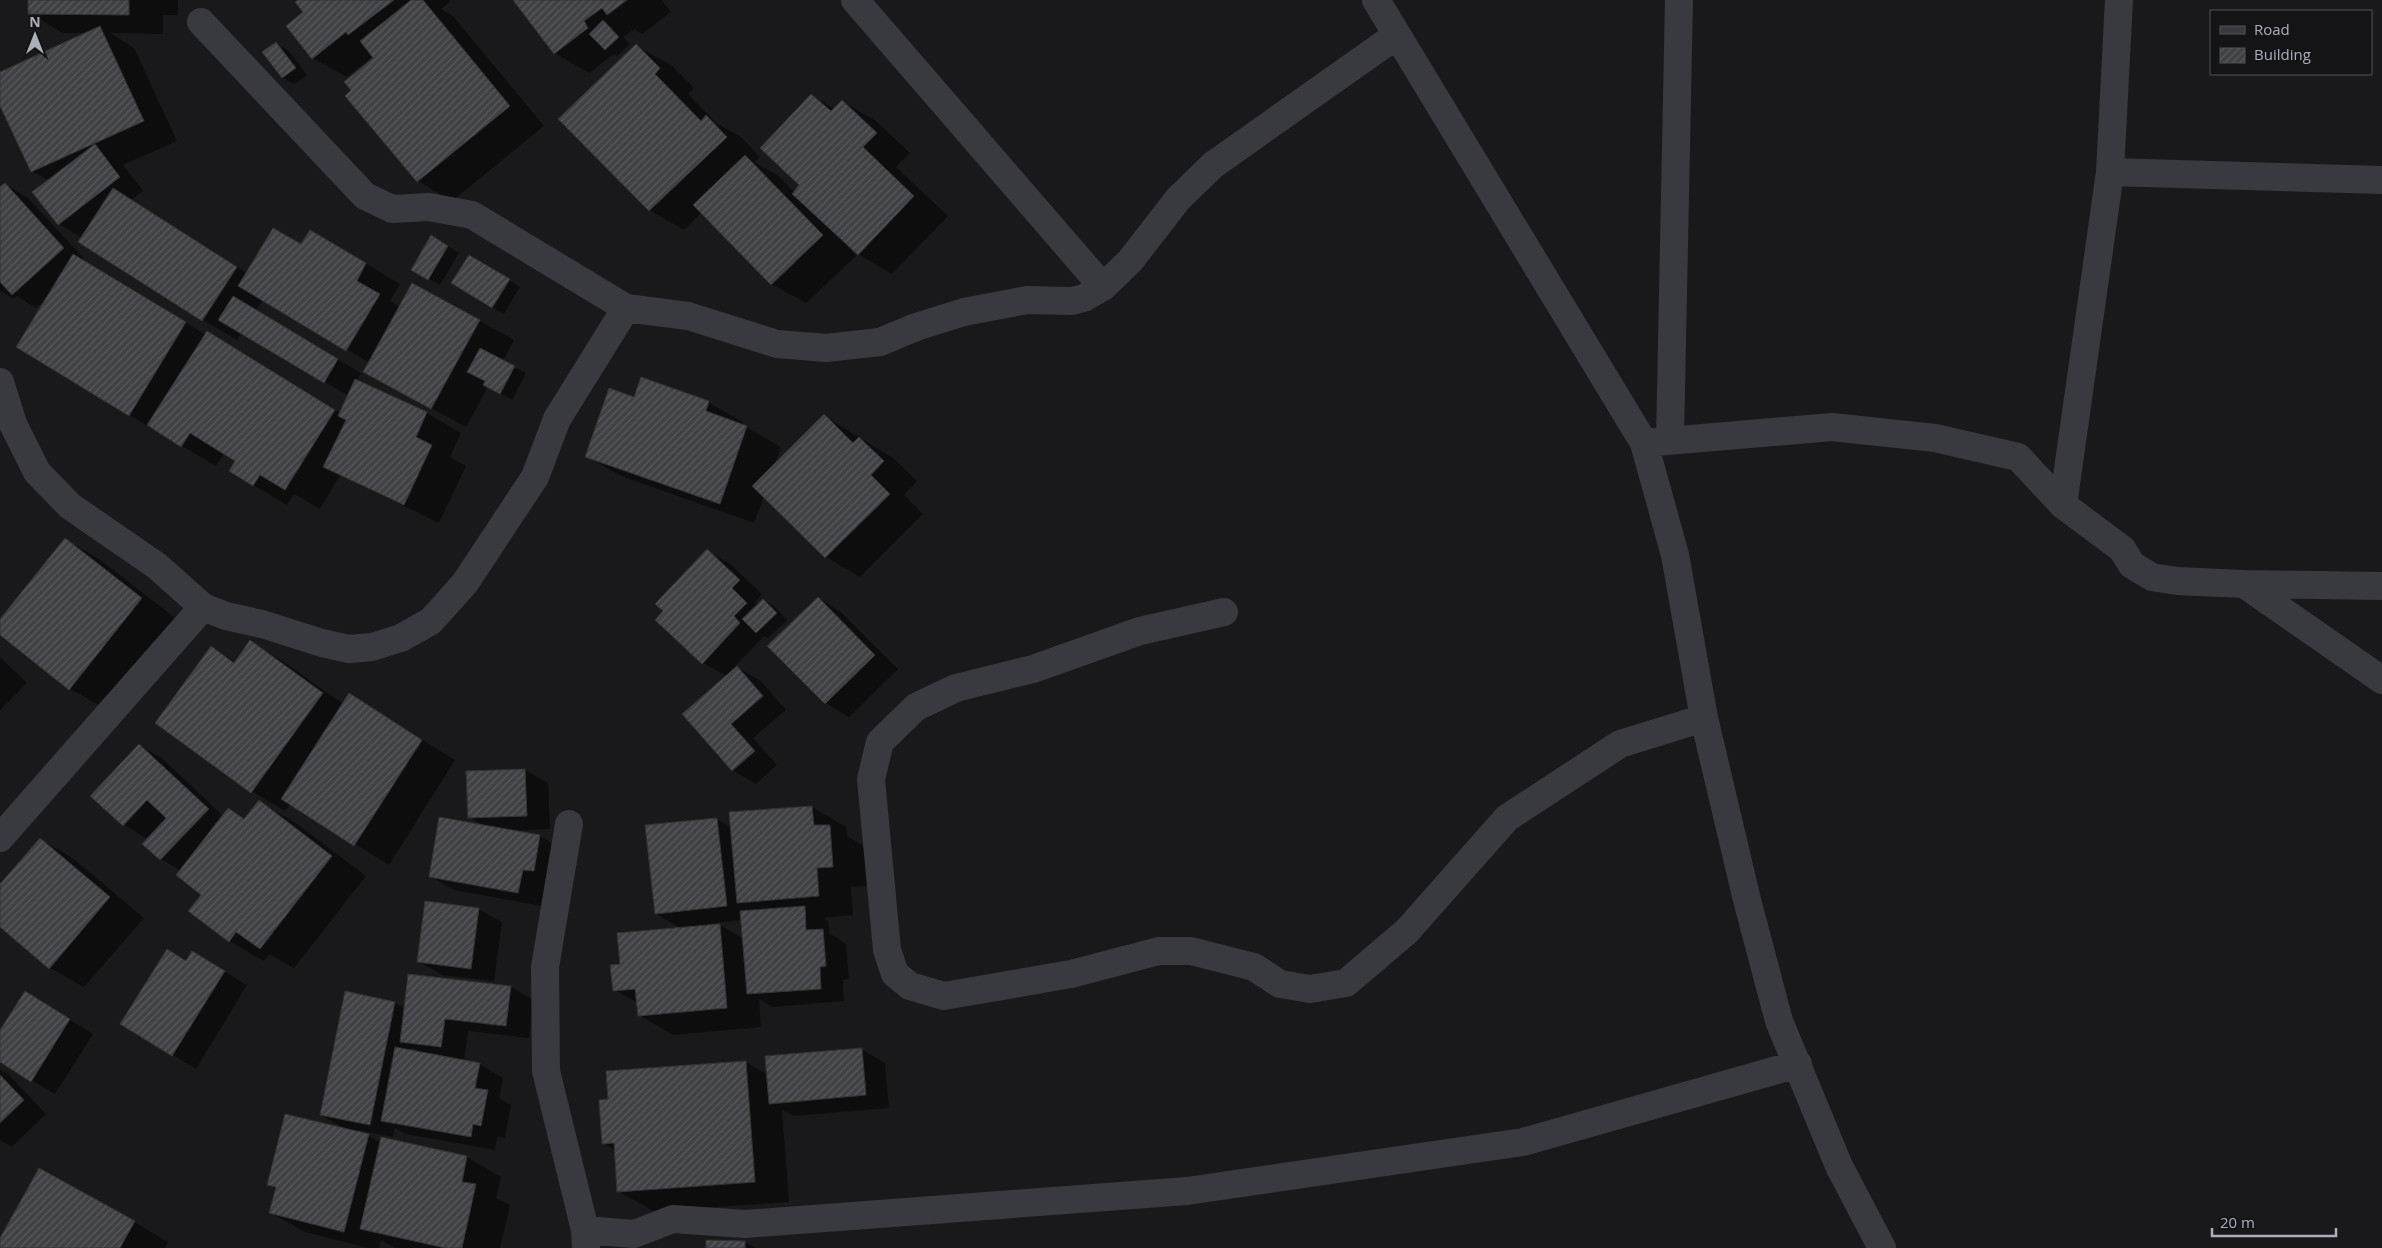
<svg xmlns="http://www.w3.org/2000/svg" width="2382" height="1248" font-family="'Open Sans',sans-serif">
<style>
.shadow{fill:#0007;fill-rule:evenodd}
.building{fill:url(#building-hatch);stroke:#333237}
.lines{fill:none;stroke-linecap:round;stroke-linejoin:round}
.minor{stroke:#393a40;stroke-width:28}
</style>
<defs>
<pattern id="building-hatch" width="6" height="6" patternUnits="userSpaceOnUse" patternTransform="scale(1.25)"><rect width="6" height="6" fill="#404145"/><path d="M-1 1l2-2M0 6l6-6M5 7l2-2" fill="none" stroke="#595a5e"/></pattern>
</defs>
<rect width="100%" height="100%" fill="#19191b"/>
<!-- shadow -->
<path class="shadow" d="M29 0H178V15H163V34L110 33 134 48 177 141 123 165 143 191 131 200 247 273 302 246 345 251 400 284 390 301 400 307 480 321 514 340 503 361 526 373 512 400 488 387 466 427 365 372 370 363 263 300 255 311 361 373 357 381 427 413 461 433 450 457 466 466 439 523 340 475 320 509 294 494 287 505 253 485 237 460 224 453 216 466 129 415 46 299 36 308 17 296 14 299 0 291V189L5 184 28 198 87 262 108 275 206 335 208 332 242 352 340 413 349 396 241 333 237 340 203 320 82 238 59 224 49 181 32 171 0 103V73L88 33H63L29 13Z
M300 0H449L450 2 441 9 452 15 544 126 452 201 418 181 372 57 347 77 312 58 304 12Z
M515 0H662L671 12 642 34 634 29 623 37 630 44 617 56 614 54 589 73 555 53Z
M276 44 288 50 307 75 295 84 283 78 264 53Z
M636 46 671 65 694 88 688 94 716 123 741 137 760 157 754 162 779 176 794 192 801 185 811 95 835 109 842 101 876 121 910 153 896 167 948 216 892 274 858 254 851 248 850 249 856 256 806 303 771 284 702 212 684 230 649 210Z
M431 237 459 253 440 285 413 270Z
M470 256 520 287 504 314 492 307Z
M635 399 708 402 743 422 742 425 781 447 774 466 824 416 893 458 917 481 904 495 923 514 860 577 826 557 764 496 754 523 621 476 586 456Z
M65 539 99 559 175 618 104 708 70 689 0 633V621Z
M707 551 730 564 762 594 755 602 758 605 763 600 775 607 787 620 768 638 764 636 735 666 761 681 786 710 753 738 777 765 756 784 732 770 727 676 703 663 665 611Z
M818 598 841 612 898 669 849 717 825 703Z
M250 642 284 662 343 704 349 695 455 760 389 865 291 804 285 811 251 791 211 648 236 662Z
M0 657 27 683 0 710Z
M139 745 163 759 223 816 228 809 245 819 259 802 293 821 366 876 294 968 269 954 264 961 229 941 202 894 181 871 161 859 144 844 148 839 124 825 92 796Z
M525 770 548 783 550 829 512 831 540 836 563 850 542 906 454 890 430 876 485 826 469 817 468 772Z
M812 807 846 827 847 836 864 846 867 886 851 887 853 915 822 918 828 921 829 933 846 944 849 979 843 980 844 1001 772 1007 759 999 761 1027 673 1035 639 1015 638 1003 614 990 621 965 682 929 656 914 717 819 732 828ZM742 920 744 939 720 925 707 926V924Z
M40 839 74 859 144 918 84 987 50 968 0 925V886Z
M478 909 502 922 494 981 442 975 418 961Z
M187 962 216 966 247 985 196 1069 122 1024Z
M511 987 534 1000 529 1038 468 1031 464 1062 480 1064 503 1078 499 1098 511 1105 505 1138 497 1137 495 1150 406 1134 395 1128 393 1137 357 1130 356 1133 369 1136 381 1143 467 1157 501 1177 496 1198 510 1205 500 1248H395L381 1240 379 1248H368L305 1232 271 1213 277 1189 269 1185 347 1130 321 1115 395 1003 405 1009ZM412 1047 422 1053 411 1052Z
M26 992 93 1034 55 1094 0 1061V1033Z
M861 1049 885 1063 889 1108 794 1116 782 1110 789 1202 653 1211 618 1191 615 1150 603 1143 609 1100 746 1062 768 1075Z
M0 1070 8 1074 46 1114 12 1147 0 1140Z
M134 1222 168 1242 165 1248H0V1241Z
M745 1242 755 1248H707Z"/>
<!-- building -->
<path class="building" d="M28 0H129V15L28 14Z
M298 0H394L348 35 346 32 312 59 286 26 303 12 295 2Z
M411 0H423L510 106 417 182 345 96 351 90 344 82 373 58 360 41Z
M513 0H627L607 15 602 8 584 21 588 28 554 54Z
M603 20 619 37 605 50 589 34Z
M100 26 144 121 31 172 0 106V72Z
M276 42 296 68 282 78 262 52Z
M636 44 660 68 655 74 701 121 706 115 727 137 649 211 558 119Z
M811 94 831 111 842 100 877 133 863 147 914 196 858 255 792 194 799 185 760 148Z
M95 144 120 177 58 225 32 192Z
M745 155 823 235 771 285 693 205Z
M5 183 64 248 12 295 0 282V187Z
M113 188 237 267 202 321 78 242Z
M273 228 301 244 310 230 366 263 357 281 380 294 346 351 238 286Z
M431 235 448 246 428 280 411 270Z
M73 254 186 322 129 416 16 347Z
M469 255 510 279 492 308 451 283Z
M412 283 480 320 431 409 363 372Z
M233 296 338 359 324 383 218 320Z
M207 331 335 410 285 490 260 475 253 486 229 471 235 461 190 433 181 447 147 425Z
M480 348 515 366 500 394 483 385 485 381 467 372Z
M641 377 709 401 706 411 747 426 720 504 585 457 609 388 634 397Z
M355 379 427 412 416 437 432 445 404 505 323 467 346 420 338 416Z
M824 414 853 443 859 437 884 461 871 475 890 494 825 558 752 486Z
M65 538 142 598 69 690 0 635V619Z
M707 549 740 580 732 588 747 603 734 616 740 623 702 664 655 620 663 611 655 604Z
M818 597 875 655 825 704 767 646Z
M763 599 777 613 756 633 742 619Z
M250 640 323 693 251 793 155 723 211 646 234 663Z
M737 666 763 696 731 724 755 751 732 771 682 714Z
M349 693 422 740 354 846 281 799Z
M139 744 209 809 160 860 142 844 166 818 147 800 123 826 90 796Z
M525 769 527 816 468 818 466 771Z
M259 800 332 856 260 949 236 932 229 942 188 911 201 895 176 875 228 808 244 819Z
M812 806 814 825H830L833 867 817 868 819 896 737 903 729 812Z
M439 817 540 835 534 871 523 870 518 893 429 877Z
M717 818 727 906 655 914 645 825Z
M40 838 110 897 49 969 0 927V884Z
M425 901 479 908 471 969 417 962Z
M805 906 806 930 823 929 826 966 820 967 821 989 747 994 740 911Z
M720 924 727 1008 638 1016 635 989 613 991 610 965 620 964 617 933Z
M167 949 186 961 192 951 225 971 172 1056 120 1024Z
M408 974 511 986 506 1026 445 1019 441 1047 400 1042Z
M25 991 70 1019 31 1082 0 1062V1030Z
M345 991 395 1002 370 1125 320 1115Z
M395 1047 480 1063 475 1088 488 1090 481 1126 473 1124 471 1137 381 1121Z
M862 1048 866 1095 769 1104 765 1056Z
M746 1061 755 1182 617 1192 614 1143 602 1144 599 1100 608 1099 606 1071Z
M0 1075 24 1100 0 1123Z
M285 1114 369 1134 344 1232 269 1213 276 1187 267 1185Z
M381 1137 467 1156 462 1182 476 1184 462 1248H445L360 1229Z
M39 1168 135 1221 120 1248H0V1238Z
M706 1240 745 1241V1248H706Z"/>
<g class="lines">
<!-- minor -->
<path class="minor" d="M855 0 1103 287
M1376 0 1644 443 1675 555 1704 718 1747 900 1779 1021 1839 1166 1882 1248
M201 22 365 196 392 209 429 207 472 215 626 308
M2110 172 2382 180
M0 382 13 424 37 472 70 506 157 566 203 607 226 616 262 624 322 643 349 649 372 647 401 638 431 621 465 583 535 477 557 419 626 308 688 316 777 344 826 348 880 342 916 327 964 312 1027 300 1072 301 1084 298 1103 287 1130 261 1178 199 1213 165 1397 35
M1670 440 1679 0
M1644 443 1832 427 1935 438 2018 457 2063 505 2122 549 2132 565 2152 577 2177 581 2244 584 2382 586
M2063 505 2110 172 2119 0
M2244 584 2382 680
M1224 612 1140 631 1033 669 956 688 916 707 880 742 871 779 887 950 895 974 910 986 944 996 1071 974 1159 951H1191L1254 967 1280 984 1310 989 1346 983 1407 931 1507 818 1620 744 1704 718
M569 824 545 967 546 1071 585 1230
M0 838 203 607
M586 1248 585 1230 634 1234 673 1219 745 1224 1187 1191 1523 1142 1798 1064"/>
</g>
<!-- legend -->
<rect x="2210" y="10" width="162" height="65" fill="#141416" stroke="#505258"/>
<rect x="2220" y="26" width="25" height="8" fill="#393a40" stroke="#505258"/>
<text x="2254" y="35" font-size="15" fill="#aaafbb">Road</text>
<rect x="2220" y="48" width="25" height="15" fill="url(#building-hatch)" stroke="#505258"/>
<text x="2254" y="60" font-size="15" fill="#aaafbb">Building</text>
<!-- north arrow -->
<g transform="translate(35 35)" stroke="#141416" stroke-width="4" paint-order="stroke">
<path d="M0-4L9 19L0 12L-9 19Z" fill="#aaafbb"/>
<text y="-8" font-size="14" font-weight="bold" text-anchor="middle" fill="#aaafbb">N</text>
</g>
<!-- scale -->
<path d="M2212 1228v8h124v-8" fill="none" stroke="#aaafbb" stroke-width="2.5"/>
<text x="2220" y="1228" font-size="15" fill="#aaafbb" stroke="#141416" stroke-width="4" paint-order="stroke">20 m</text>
</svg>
